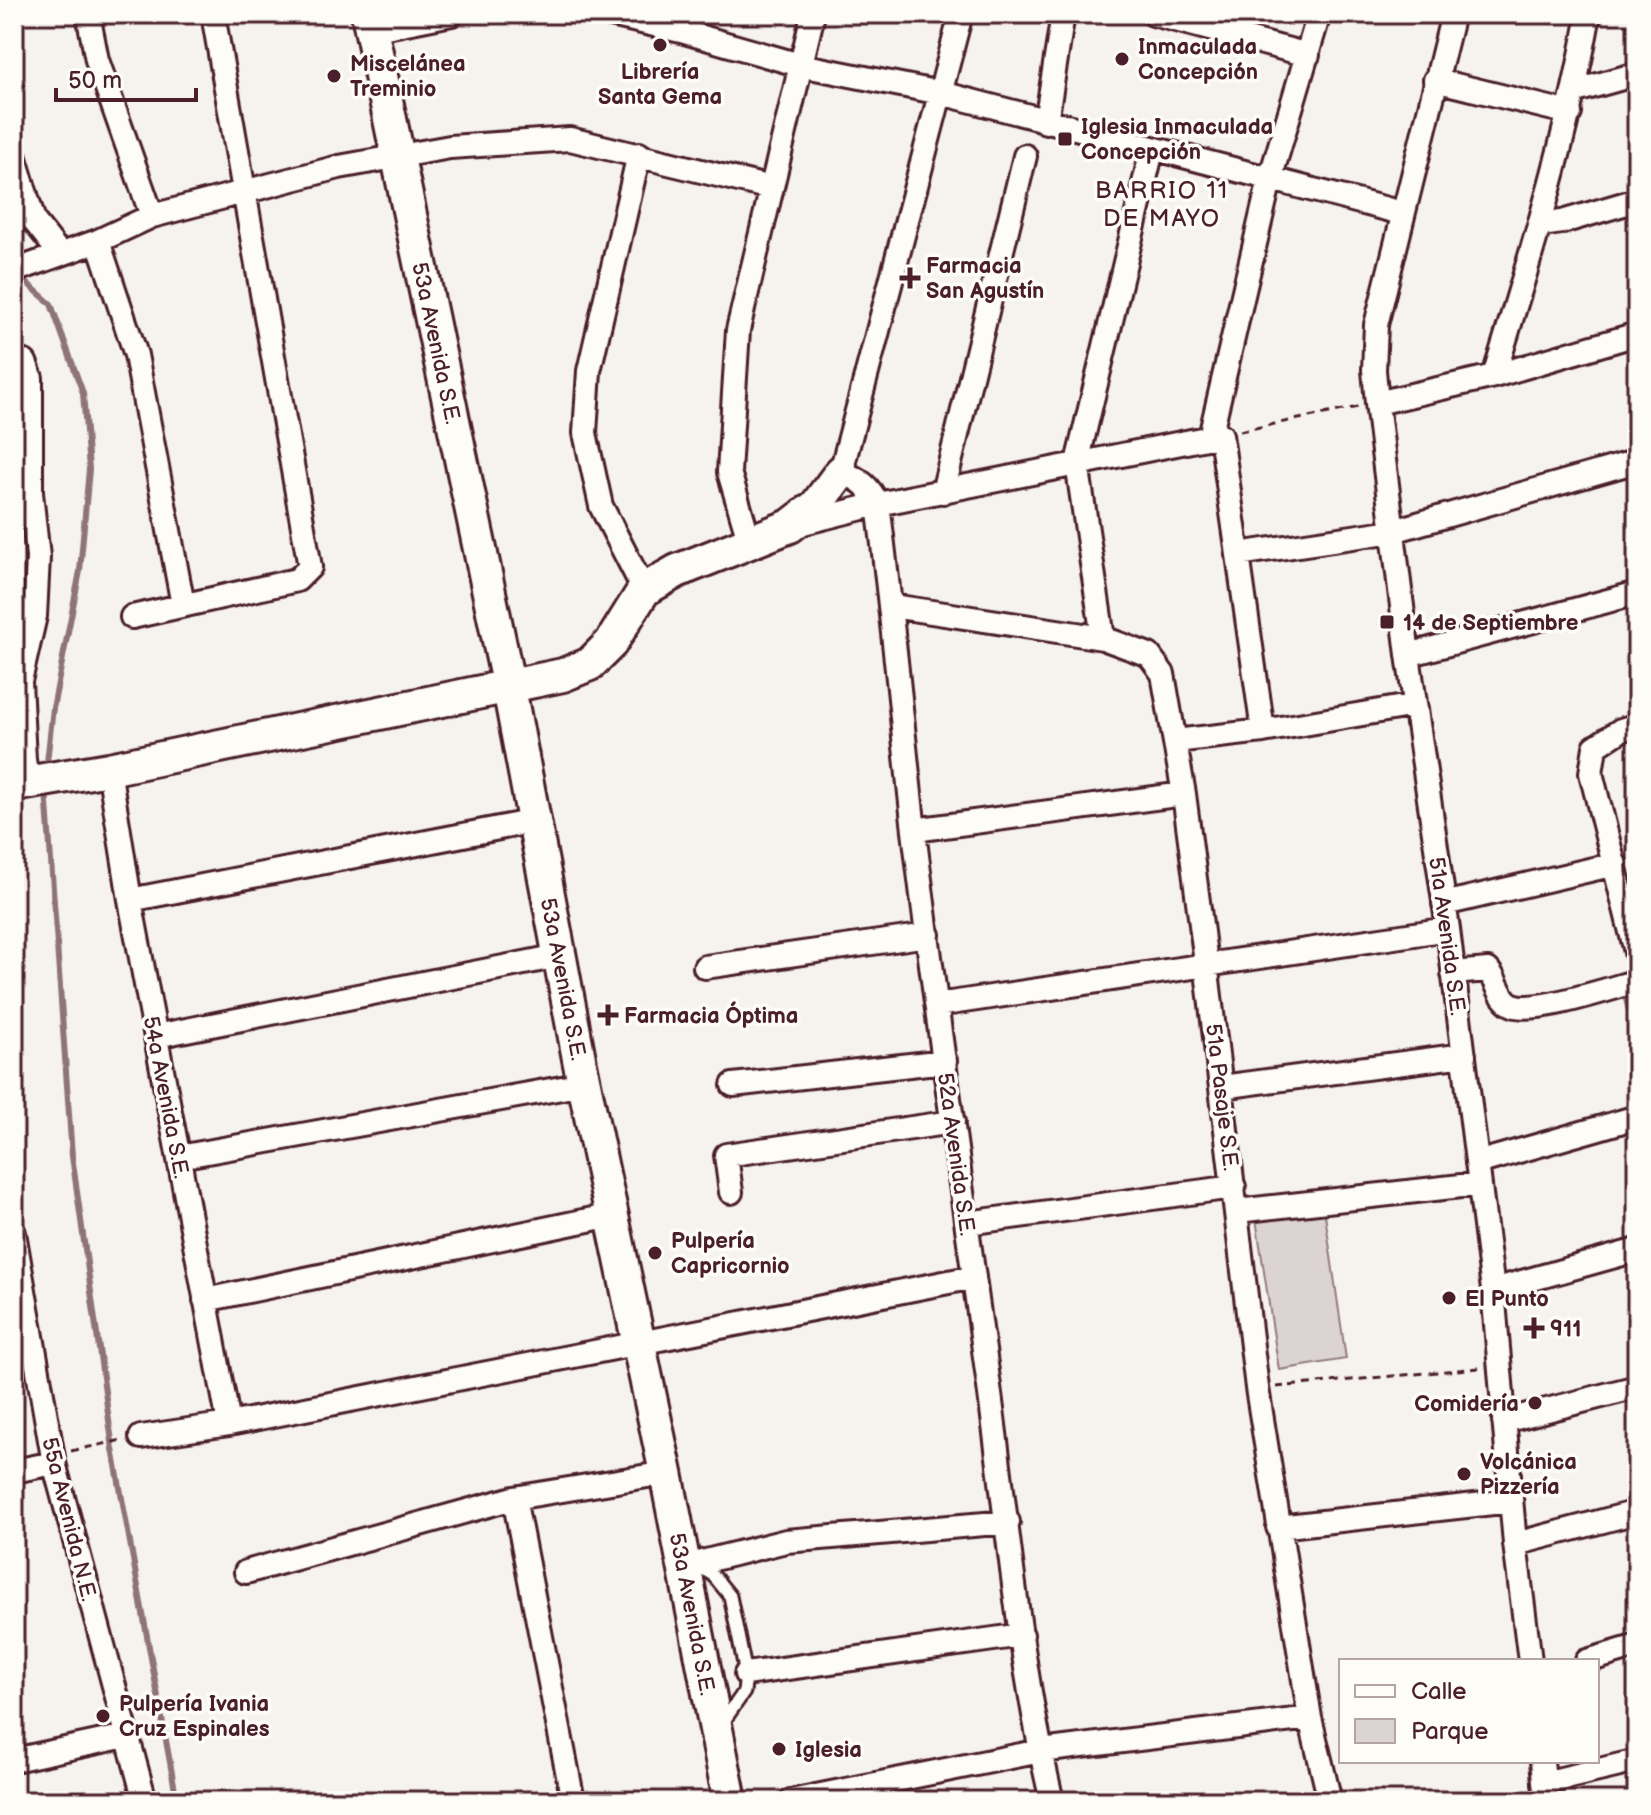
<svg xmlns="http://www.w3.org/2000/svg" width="1651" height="1815" font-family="'Balsamiq Sans',sans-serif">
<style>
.green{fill:#dcd4d2;stroke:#937a7e;stroke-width:2}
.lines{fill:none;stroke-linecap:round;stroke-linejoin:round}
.stream{stroke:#8e7378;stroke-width:6}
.lane-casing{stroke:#4a1f2b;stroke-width:17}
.street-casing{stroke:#4a1f2b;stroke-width:28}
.secondary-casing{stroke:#4a1f2b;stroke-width:38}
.path{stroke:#4a1f2b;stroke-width:3;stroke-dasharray:8 6;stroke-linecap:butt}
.lane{stroke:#fdfcf7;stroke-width:11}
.street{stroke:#fdfcf7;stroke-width:22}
.secondary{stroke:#fdfcf7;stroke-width:32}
.poi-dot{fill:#4a1f2b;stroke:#fdfcf7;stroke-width:3}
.labels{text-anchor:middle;stroke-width:7;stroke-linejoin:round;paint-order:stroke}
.poi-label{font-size:22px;font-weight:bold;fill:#4a1f2b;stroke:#fdfcf7;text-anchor:start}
.street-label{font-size:22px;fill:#4a1f2b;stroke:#fdfcf7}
.neighbourhood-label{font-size:24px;letter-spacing:2px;fill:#4a1f2b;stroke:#fdfcf7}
</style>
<rect width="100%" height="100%" fill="#f6f3ef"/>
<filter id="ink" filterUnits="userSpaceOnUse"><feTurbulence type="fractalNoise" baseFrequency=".0125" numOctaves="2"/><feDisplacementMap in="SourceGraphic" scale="16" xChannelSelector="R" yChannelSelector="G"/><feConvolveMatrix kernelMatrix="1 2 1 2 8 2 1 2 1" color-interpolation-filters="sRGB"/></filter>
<g filter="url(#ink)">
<!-- green -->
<path class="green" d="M1324 1208 1346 1359 1279 1370 1256 1219Z"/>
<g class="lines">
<!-- stream -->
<path class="stream" d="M18 275 51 304 83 393 89 469 80 571 53 708 46 771
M46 790 72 1156 113 1449 177 1801
M1626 999 1637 1041"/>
<defs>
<path id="lane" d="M697 1565 713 1575 730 1596 746 1674 744 1692 721 1725"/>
<path id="street" d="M88 14 97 60 152 216
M607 14 681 31 800 65 941 93 1402 213
M961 14 841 472C860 479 869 486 878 504 892 613 902 722 914 831 936 1014 963 1196 988 1379 1007 1519 1019 1663 1052 1801
M1153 14 1308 55
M1453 14 1376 325 1374 370 1377 403 1408 655 1448 929 1493 1290 1515 1544 1530 1661
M371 30 452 14
M1435 80 1570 113
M1576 91 1637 74
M1046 122 1063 14
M639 154 589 371 585 433 601 506 644 590
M14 155 34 221 60 254
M1541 225 1562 222 1637 200
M98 241 136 355 183 605
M14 271 98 241 152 216 339 167 450 147 570 139 771 188
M14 363 25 362 31 378V493L38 557 35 616 20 681 24 760 28 783
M1494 376C1531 256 1567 137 1589 14
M1377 403 1494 376 1637 334
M1210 437 1270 179 1319 14
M943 492 1025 156
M799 524 878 504 1221 435 1263 731
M750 543 729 472 738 330 813 14
M1238 554 1393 531 1637 461
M892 606 1103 638 1149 655 1163 674 1184 794 1206 963 1257 1388 1310 1718 1330 1801
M132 617 297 580 310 567 213 14
M1103 638 1077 463 1152 150
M1408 655 1637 593
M1637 725 1621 730 1595 747 1591 773 1637 956
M1175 741 1263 731 1415 705
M109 769 130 900 229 1424
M914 830 1184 794
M130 900 535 821
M1444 904 1615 864
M705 967 928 935
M1453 973 1488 970C1498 980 1499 1000 1513 1005 1535 1014 1612 988 1637 981
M937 1005 1448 929
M156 1036 559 956
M733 1085 945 1061
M1222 1087 1464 1055
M179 1157 584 1084
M1477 1163 1637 1117
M731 1192 726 1155 953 1122
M1237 1211 1479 1184
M967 1223 1234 1187
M14 1233 54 1463 145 1801
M1493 1290 1637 1250
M205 1300 612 1215
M1504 1421 1637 1387
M141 1437 229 1424 974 1277
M14 1471 54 1463
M514 1498 573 1801
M1278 1527 1511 1501
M1515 1544 1637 1512
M694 1564 786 1541 1008 1522
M246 1572 514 1498 666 1473
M1587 1661 1637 1646
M746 1674 1022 1635
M14 1760 126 1736
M1542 1761 1546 1801
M1544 1783 1637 1761
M791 1801 1041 1751 1310 1718"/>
<path id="secondary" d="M368 14 509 688 580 1064 666 1473 730 1801
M14 785 109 769 563 675 590 664 611 643 644 590 677 571 790 526 816 506 841 472"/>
</defs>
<!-- lane casing -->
<use href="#lane" class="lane-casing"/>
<!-- street casing -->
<use href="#street" class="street-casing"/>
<!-- secondary casing -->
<use href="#secondary" class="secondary-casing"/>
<!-- path -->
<path class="path" d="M1240 431 1358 407
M1276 1387 1479 1368
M71 1451 122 1440"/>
<!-- lane -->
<use href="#lane" class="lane"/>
<!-- street -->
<use href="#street" class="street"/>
<!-- secondary -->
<use href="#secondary" class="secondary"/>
</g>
</g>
<!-- markers -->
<g class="poi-dot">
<circle cx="660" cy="45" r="8"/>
<circle cx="1122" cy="59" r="8"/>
<circle cx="334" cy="76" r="8"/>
<rect x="1057" y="131" width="16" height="16" rx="4"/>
<path d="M906 266h8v8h8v8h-8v8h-8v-8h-8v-8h8z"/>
<rect x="1379" y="614" width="16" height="16" rx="4"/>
<path d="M604 1003h8v8h8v8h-8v8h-8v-8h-8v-8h8z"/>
<circle cx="655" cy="1253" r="8"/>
<circle cx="1449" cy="1298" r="8"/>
<path d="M1530 1316h8v8h8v8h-8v8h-8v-8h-8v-8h8z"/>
<circle cx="1535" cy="1403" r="8"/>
<circle cx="1464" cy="1474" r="8"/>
<circle cx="103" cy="1716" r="8"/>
<circle cx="779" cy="1749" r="8"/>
</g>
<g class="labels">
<!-- poi labels -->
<g class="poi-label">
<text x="1138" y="54">Inmaculada<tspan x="1138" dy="25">Concepción</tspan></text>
<text x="350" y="71">Miscelánea<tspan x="350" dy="25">Treminio</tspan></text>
<text x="660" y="79" text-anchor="middle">Librería<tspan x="660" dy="25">Santa Gema</tspan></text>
<text x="1081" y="134">Iglesia Inmaculada<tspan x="1081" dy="25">Concepción</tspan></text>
<text x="926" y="273">Farmacia<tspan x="926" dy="25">San Agustín</tspan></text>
<text x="1403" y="630">14 de Septiembre</text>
<text x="624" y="1023">Farmacia Óptima</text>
<text x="671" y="1248">Pulpería<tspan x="671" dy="25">Capricornio</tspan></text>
<text x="1465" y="1306">El Punto</text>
<text x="1550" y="1336">911</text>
<text x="1519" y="1411" text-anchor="end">Comidería</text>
<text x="1480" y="1469">Volcánica<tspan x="1480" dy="25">Pizzería</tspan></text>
<text x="119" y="1711">Pulpería Ivania<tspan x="119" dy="25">Cruz Espinales</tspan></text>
<text x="795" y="1757">Iglesia</text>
</g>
<!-- street labels -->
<g class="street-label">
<text transform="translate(437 343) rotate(78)" y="8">53a Avenida S.E.</text>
<text transform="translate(1448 936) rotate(82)" y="8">51a Avenida S.E.</text>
<text transform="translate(564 979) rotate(79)" y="8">53a Avenida S.E.</text>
<text transform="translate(167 1097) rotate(79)" y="8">54a Avenida S.E.</text>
<text transform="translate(1223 1097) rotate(83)" y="8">51a Pasaje S.E.</text>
<text transform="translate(957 1154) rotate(82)" y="8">52a Avenida S.E.</text>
<text transform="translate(70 1519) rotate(76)" y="8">55a Avenida N.E.</text>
<text transform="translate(693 1614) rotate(79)" y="8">53a Avenida S.E.</text>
</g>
<!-- neighbourhood labels -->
<g class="neighbourhood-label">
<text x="1162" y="198">BARRIO 11<tspan x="1162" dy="28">DE MAYO</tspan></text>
</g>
</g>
<!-- margin -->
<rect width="1651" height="1815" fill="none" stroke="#fdfcf7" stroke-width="48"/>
<rect x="24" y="24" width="1603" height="1767" fill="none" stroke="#4a1f2b" stroke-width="3" filter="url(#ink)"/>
<!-- legend -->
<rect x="1339" y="1659" width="260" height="104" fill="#fdfcf7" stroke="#b5a4a5" stroke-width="2"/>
<rect x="1355" y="1685" width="40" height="12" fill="#fdfcf7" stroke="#b5a4a5" stroke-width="2"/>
<text x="1411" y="1699" font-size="24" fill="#4a1f2b">Calle</text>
<rect x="1355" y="1719" width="40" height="24" fill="#dcd4d2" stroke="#b5a4a5" stroke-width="2"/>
<text x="1411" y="1739" font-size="24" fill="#4a1f2b">Parque</text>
<!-- scale -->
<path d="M56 88v12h140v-12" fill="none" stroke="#4a1f2b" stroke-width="4"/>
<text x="68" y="88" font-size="24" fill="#4a1f2b" stroke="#fdfcf7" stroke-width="6" paint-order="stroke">50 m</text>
</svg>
